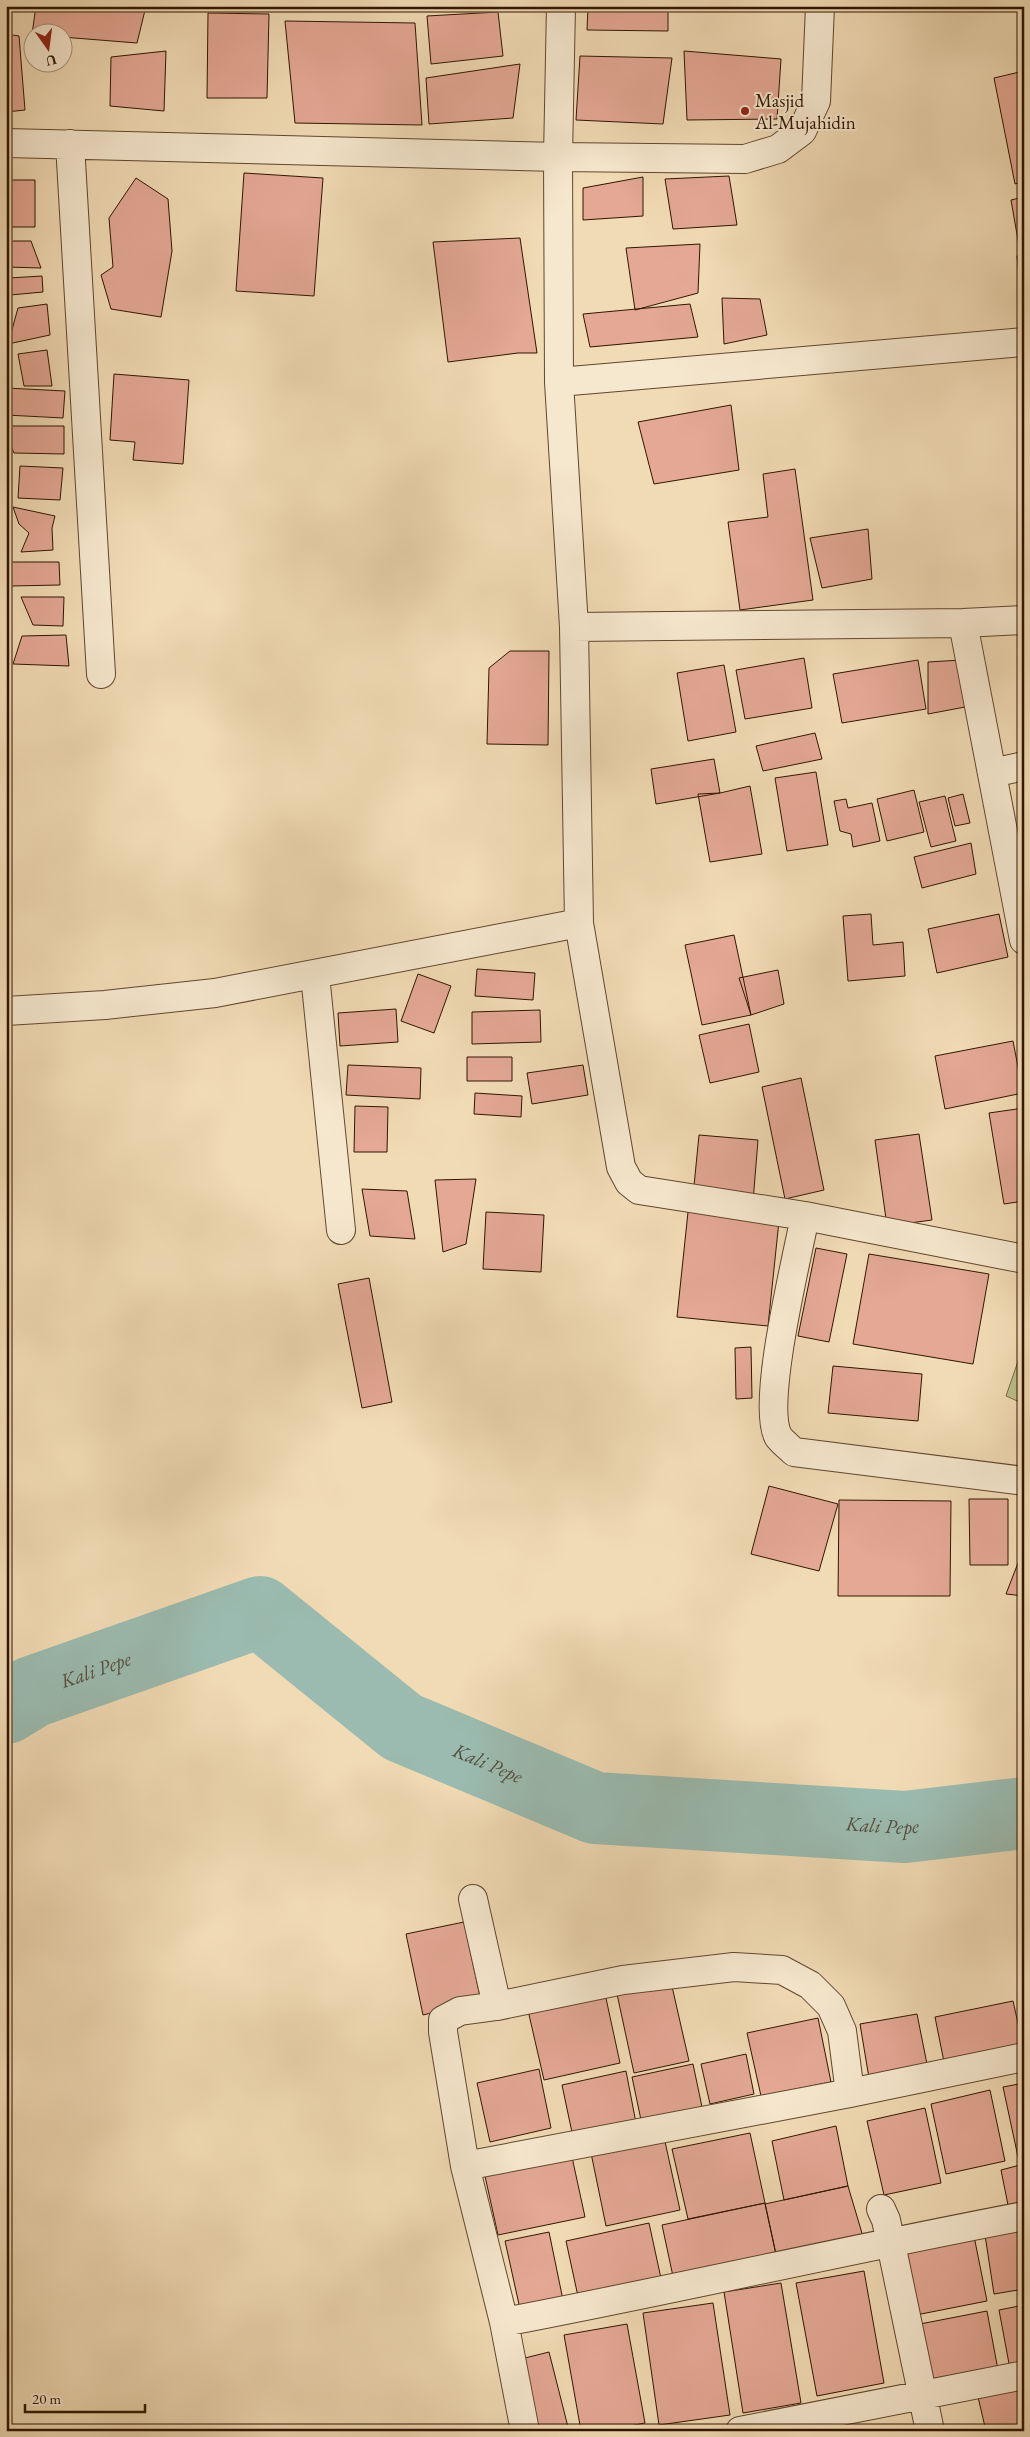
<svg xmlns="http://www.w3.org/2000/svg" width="1030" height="2437" font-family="'EB Garamond',serif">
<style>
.green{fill:#bcc08c;stroke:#766a46}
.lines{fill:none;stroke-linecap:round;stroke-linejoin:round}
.river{stroke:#9bbbb0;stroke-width:72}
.building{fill:#e4a895;stroke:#311501}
.minor-casing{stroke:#61462e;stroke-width:30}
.minor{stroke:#f6e8cf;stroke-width:28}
.poi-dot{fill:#8f2418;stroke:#f6e8cf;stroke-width:2}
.labels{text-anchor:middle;stroke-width:4;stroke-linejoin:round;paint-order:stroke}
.poi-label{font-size:19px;fill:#311501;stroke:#f6e8cf;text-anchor:start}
.water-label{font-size:20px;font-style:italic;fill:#564f3e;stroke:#f6e8cf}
</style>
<rect width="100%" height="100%" fill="#f1dbb5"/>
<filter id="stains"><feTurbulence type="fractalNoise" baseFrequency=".004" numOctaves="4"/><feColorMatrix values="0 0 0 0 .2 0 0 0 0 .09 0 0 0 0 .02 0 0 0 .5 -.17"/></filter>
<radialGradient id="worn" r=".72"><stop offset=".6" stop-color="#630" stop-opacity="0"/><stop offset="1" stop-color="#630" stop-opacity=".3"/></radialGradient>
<!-- green -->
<path class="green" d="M1024 1344V1404L1006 1396Z"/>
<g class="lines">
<!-- river -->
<path class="river" id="s1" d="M6 1708 32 1692 260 1612 402 1727 595 1808 905 1827 1024 1813"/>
</g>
<!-- building -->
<path class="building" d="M36 6H146L137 43 62 37V32H32V34Z
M375 6H413L412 11Z
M588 6H668V31L587 30Z
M498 12 503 56 431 64 427 16Z
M208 13 269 14 267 98H207Z
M285 21 415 23 422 125 295 123Z
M6 34 19 36 25 110 6 112Z
M166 51 164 111 110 106 111 57Z
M684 51 781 59 777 119 687 120Z
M580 56 672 58 663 124 576 120Z
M520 64 513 118 429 124 426 78Z
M1024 71V181L1015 184 994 78Z
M244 173 323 178 314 296 236 291Z
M729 176 737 225 673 229 665 179Z
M643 177V216L583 220V188Z
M136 178 168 199 172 251 161 317 111 309 101 275 113 267 109 218Z
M6 180H35V227H6Z
M1024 197V245L1019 246 1011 200Z
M520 238 537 353H518L448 362 433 242Z
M6 241H31L41 268 6 267Z
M700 244 698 293 635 310 626 248Z
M1024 254V314H1023L1017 256Z
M42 276 43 292 10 295 9 278Z
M722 298 760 299 767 335 724 344Z
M47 304 50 335 8 344 18 308Z
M690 304 698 337 590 347 583 314Z
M47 350 52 386H24L18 354Z
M114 374 189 380 183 464 133 460 135 442 110 440Z
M6 388 65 391 63 418 6 415Z
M731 405 739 470 654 484 638 422Z
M6 426H64V454L14 453 6 434Z
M20 466 63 468 60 500 18 498Z
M795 469 813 600 740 610 728 522 768 517 763 474Z
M13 507 55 516 52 528 53 550 21 552 29 533 19 524Z
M868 529 872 579 822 588 810 538Z
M10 562H59L60 585 10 586Z
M21 597H64L63 626 33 625Z
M66 635 69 666 13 664 22 636Z
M510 651H549L548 745 487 744 489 668Z
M804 658 812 708 745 719 736 670Z
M918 660 926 709 842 723 833 674Z
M961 660 965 707 928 714V662Z
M724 665 736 732 688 741 677 673Z
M815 733 822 759 763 771 756 746Z
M714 759 720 793 656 804 651 769Z
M816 772 828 845 787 851 775 778Z
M750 786 762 854 710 862 698 794 720 793Z
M914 790 924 832 887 841 877 799Z
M963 794 970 823 955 826 948 798Z
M945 796 956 841 931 847 919 802Z
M846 799 848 808 872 803 880 841 853 847 851 834 840 831 834 801Z
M971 843 976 874 922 888 914 857Z
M871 914 873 945 903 942 905 976 848 981 843 916Z
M999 914 1008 957 937 973 928 929Z
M734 935 751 1015 702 1025 685 945Z
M477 969 535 973 533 1000 475 996Z
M778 970 784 1004 751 1015 739 978Z
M418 974 451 986 434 1033 401 1021Z
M396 1009 398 1042 340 1046 338 1013Z
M540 1010 541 1042 472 1044V1012Z
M749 1024 759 1072 710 1083 699 1035Z
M1013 1041 1023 1093 945 1109 935 1056Z
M467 1057H512V1081H467Z
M348 1065 421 1068 420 1099 346 1095Z
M583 1065 588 1095 532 1104 527 1073Z
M801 1078 824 1190 785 1199 762 1087Z
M475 1093 522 1096 521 1117 474 1114Z
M355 1106 388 1107 387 1152H354Z
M1024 1108V1201L1004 1204 989 1113Z
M919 1134 932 1220 887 1226 875 1140Z
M699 1135 758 1140 753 1202 693 1196Z
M476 1179 466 1244 443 1252 435 1180Z
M362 1189 407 1191 415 1239 370 1236Z
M486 1212 544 1215 541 1272 483 1269Z
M688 1212 779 1221 768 1326 677 1317Z
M816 1248 847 1254 829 1342 798 1336Z
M869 1254 989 1274 973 1364 853 1344Z
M369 1278 392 1402 362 1408 338 1284Z
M751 1347 752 1398 736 1399 735 1348Z
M833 1366 922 1374 918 1421 828 1413Z
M769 1486 838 1504 819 1571 751 1554Z
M969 1499H1008V1565H970Z
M839 1500 951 1501 950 1596H838Z
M1024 1562V1596L1006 1594 1018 1563Z
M464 1922 481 2001 423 2015 406 1934Z
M671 1982 689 2061 634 2073 617 1994Z
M604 1989 620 2063 544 2080 527 2006Z
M1013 2001 1024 2050 945 2067 935 2017Z
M917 2014 929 2074 870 2084 860 2024Z
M818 2018 831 2082 761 2096 747 2033Z
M746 2054 754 2094 710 2104 701 2064Z
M693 2064 702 2107 641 2120 632 2077Z
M539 2069 551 2128 490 2142 477 2083Z
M626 2071 637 2128 574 2142 562 2085Z
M1024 2083V2155L1018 2157 1003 2087Z
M990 2090 1005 2161 946 2174 931 2104Z
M925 2108 941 2183 884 2195 867 2121Z
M836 2126 848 2186 784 2200 772 2141Z
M750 2133 765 2203 688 2219 672 2149Z
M664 2137 680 2210 606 2226 591 2153Z
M572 2157 585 2217 498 2235 485 2176Z
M1024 2164V2207L1009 2210 1001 2170Z
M848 2186 864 2240 777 2259 765 2204Z
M765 2203 777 2259 674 2281 662 2225Z
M649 2223 662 2283 579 2301 566 2241Z
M1024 2229V2289L994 2294 985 2235Z
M549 2232 563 2300 520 2309 505 2241Z
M974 2236 987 2301 916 2315 903 2250Z
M864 2271 884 2383 817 2396 796 2283Z
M781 2283 801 2403 743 2413 724 2292Z
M713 2303 730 2415 659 2425 643 2313Z
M1024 2305V2367L1010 2369 999 2310Z
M987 2311 998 2370 931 2382 920 2324Z
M627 2324 645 2423 605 2431H581L564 2335Z
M549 2352 569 2431H539L521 2359Z
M1024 2386V2431H986L978 2397Z"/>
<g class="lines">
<defs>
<path id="minor" d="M561 6 558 157 559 382 574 627 579 923 621 1167 629 1182 639 1190 805 1216 1024 1259
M6 143 558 157 745 159 778 149 802 131 816 101 820 6
M70 144 101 674
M559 382 1024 342
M963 623 1024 940
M574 627 963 623 1024 620
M992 773 1024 766
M315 975 341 1230
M6 1011 105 1005 215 993 579 923
M805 1216C797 1259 761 1402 778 1436 781 1441 789 1447 794 1452L1024 1481
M473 1899 497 2006
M465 2166 850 2093 1024 2057
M881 2209 886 2220 930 2431
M504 2322C678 2289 850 2249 1024 2216
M525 2431 504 2322 465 2166 443 2032V2020L460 2011 497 2006 623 1980 734 1967 782 1970 810 1985 831 2006 842 2031 850 2093
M740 2431 1024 2375"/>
</defs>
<!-- minor casing -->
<use href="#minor" class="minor-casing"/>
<!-- minor -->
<use href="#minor" class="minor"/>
</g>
<!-- markers -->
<circle class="poi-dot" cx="745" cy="111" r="5"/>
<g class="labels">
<!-- poi labels -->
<g class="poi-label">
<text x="755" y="107">Masjid<tspan x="755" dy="22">Al-Mujahidin</tspan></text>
</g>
<!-- water labels -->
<g class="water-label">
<text dy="7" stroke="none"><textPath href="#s1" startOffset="98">Kali Pepe</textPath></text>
<text dy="7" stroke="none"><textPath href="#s1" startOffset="548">Kali Pepe</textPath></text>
<text dy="7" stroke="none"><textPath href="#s1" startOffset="952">Kali Pepe</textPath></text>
</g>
</g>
<!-- margin -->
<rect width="1030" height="2437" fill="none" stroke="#f1dbb5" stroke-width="25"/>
<rect x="8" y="8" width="1015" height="2422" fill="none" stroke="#311501" stroke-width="2.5"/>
<rect x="12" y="12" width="1005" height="2412" fill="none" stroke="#311501"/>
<!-- north arrow -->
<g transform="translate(48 48) rotate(166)"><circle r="24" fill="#f6e8cf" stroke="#a7947d"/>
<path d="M0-4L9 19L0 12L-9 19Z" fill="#8f2418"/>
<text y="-8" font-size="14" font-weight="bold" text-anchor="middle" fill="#311501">U</text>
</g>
<!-- scale -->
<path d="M25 2404v8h120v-8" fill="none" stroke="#311501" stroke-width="2.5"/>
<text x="32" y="2404" font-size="15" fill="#311501" stroke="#f6e8cf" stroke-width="4" paint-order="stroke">20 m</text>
<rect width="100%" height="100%" filter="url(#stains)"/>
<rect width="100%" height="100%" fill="url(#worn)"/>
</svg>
